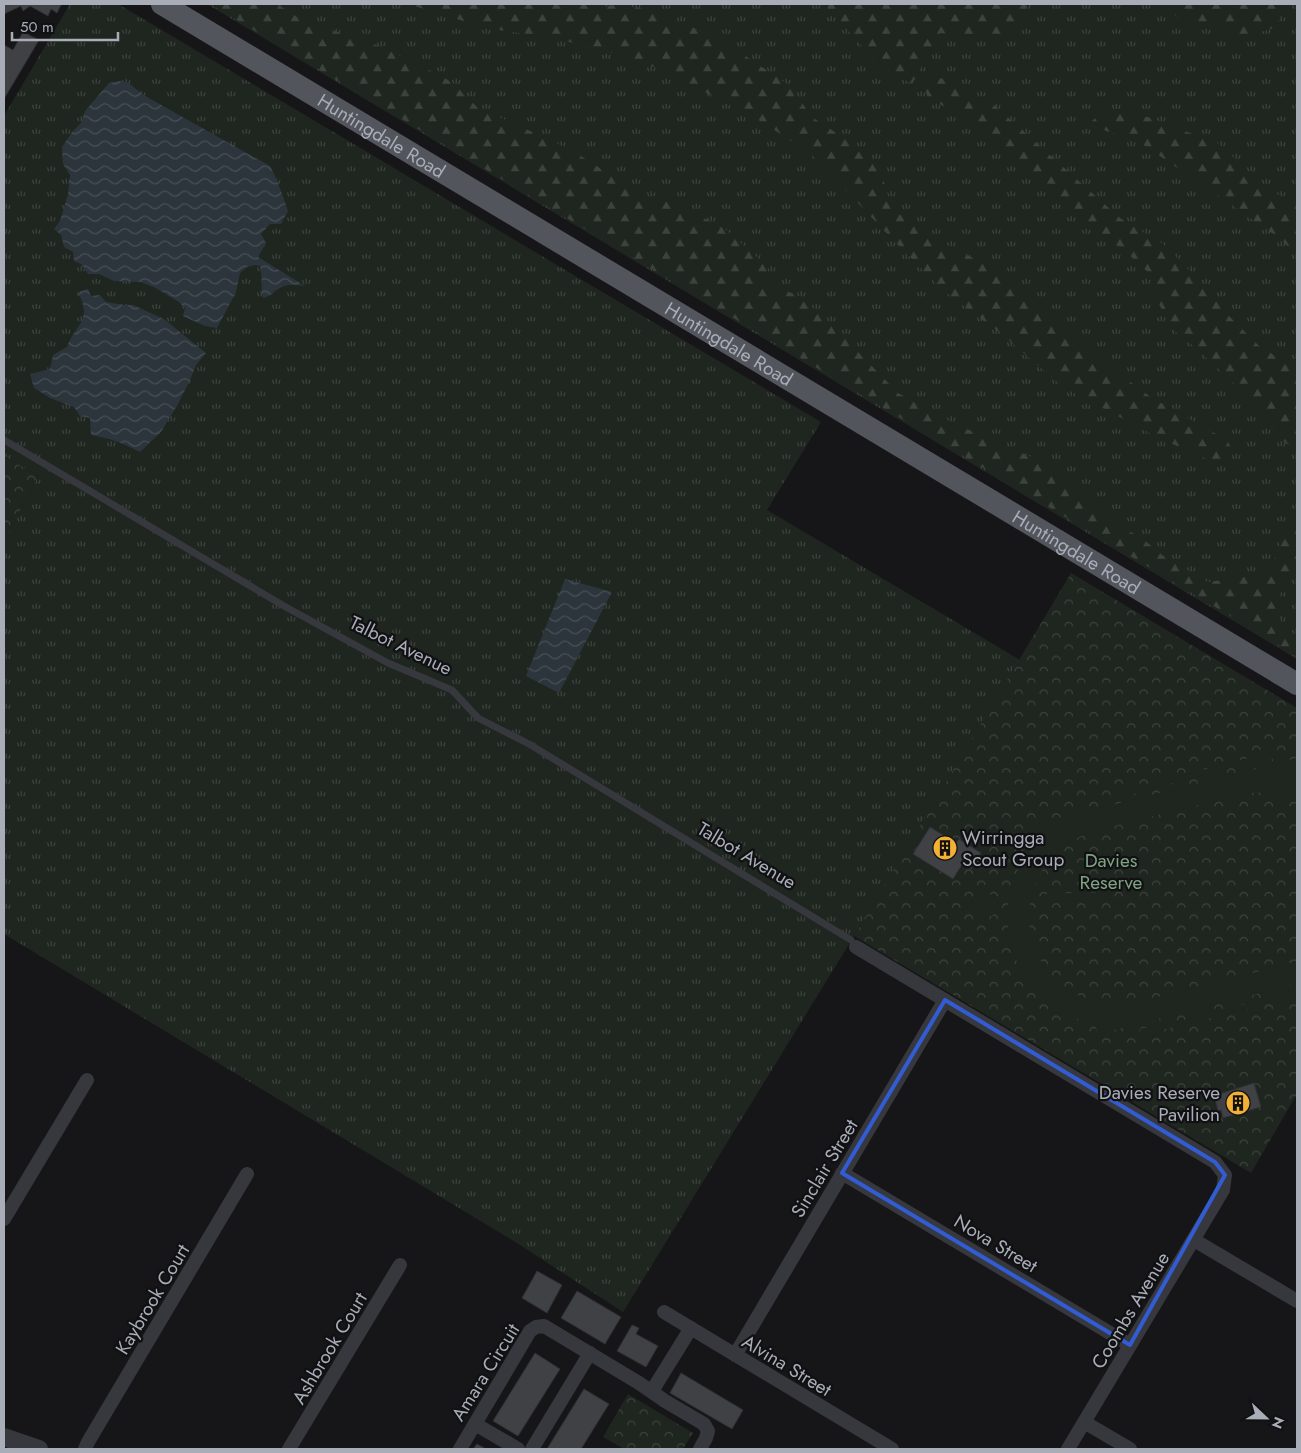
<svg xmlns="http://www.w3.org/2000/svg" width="1301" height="1453" font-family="Jost,sans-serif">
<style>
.grass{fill:url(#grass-tufts)}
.forest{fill:url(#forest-firs)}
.park{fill:url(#park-crowns)}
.garden{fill:#1e261f}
.water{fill:url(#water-waves)}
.building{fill:#404145;stroke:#303034}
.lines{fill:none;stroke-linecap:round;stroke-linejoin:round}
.service{stroke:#37383d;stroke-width:7}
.minor{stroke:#37383d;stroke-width:14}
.tertiary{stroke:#37383d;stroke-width:18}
.primary{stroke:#53555c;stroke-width:22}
.marked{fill:none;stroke:#325cd3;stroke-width:4;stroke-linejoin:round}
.labels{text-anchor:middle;stroke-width:4.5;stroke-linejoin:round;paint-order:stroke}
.street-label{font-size:19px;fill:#a8adb8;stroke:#111113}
.poi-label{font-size:19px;fill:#a8adb8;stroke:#111113;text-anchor:start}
.park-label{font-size:19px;fill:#7fa381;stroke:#111113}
</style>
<defs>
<pattern id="grass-tufts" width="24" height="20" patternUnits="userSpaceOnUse" patternTransform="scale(1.25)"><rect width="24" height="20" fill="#1e261f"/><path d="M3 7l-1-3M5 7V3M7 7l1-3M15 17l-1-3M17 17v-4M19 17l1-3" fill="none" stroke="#3c433d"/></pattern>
<pattern id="forest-firs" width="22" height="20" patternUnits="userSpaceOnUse" patternTransform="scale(1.25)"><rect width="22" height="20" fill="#1e261f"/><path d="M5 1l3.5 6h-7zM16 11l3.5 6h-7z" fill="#3c433d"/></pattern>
<pattern id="park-crowns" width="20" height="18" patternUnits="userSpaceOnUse" patternTransform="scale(1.25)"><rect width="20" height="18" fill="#1e261f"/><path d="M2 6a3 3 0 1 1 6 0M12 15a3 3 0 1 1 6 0" fill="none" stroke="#3c433d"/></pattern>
<pattern id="water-waves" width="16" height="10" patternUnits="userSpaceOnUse" patternTransform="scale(1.25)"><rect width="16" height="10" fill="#2c353c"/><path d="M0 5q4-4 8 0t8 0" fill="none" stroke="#485056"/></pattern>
</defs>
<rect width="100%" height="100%" fill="#161618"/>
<!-- grass -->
<path class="grass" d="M70 4H118L821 422 767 510 1020 660 854 936 623 1312 517 1243 4 934V543L38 476 4 456V116Z
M207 4H1297V659Z"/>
<!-- forest -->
<path class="forest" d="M210 4H277L305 22 367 41 412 61 452 82 480 110 511 122 573 151 639 193 675 204 724 228 768 267 767 277 773 285 801 297 829 322 898 393 957 425 1029 456 1068 476 1080 497 1107 518 1143 539 1162 555 1208 582 1258 575 1273 563 1283 534 1297 525V567L1292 572 1277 600 1280 619 1297 637V656Z
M408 4H601L607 7 617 4 649 10 719 38 790 86 812 117 841 136 872 162 885 184 892 211 912 220 949 246 995 269 1040 306 1097 357 1152 398 1227 440 1232 450 1223 459H1207L1161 439 1063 387 999 332 945 292 896 243 813 156 764 123 663 70 598 48 540 36 486 28Z
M824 4H1029L1004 41 940 33 912 84 881 67Z
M1165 4H1280L1281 11 1277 27 1248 36 1229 34 1216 24C1212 25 1208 27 1204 27 1188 30 1174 15 1165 4Z
M931 78 951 79 995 106 1120 218 1163 244 1199 280 1226 313 1258 345 1297 370V451L1280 439 1268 422 1242 391 1195 347 1172 329 1159 304 1150 274 1127 253 1075 215 1023 171 1015 157 989 132 949 109 928 98 925 89Z
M1103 112 1148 117 1219 144 1269 190 1297 204V254L1276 236 1222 198 1136 140 1106 131 1092 121Z"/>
<!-- park -->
<path class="park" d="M4 456 38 476 4 543Z
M1071 573 1297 708V1094L1251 1173 854 936Z
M628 1394 693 1433 683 1449H624L603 1437Z"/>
<!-- garden -->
<path class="garden" d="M1269 748 1273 764 1297 758V803C1279 794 1267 791 1246 793L1089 832C983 878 1028 1025 1142 1001L1285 965 1297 961V984L1098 1034 1095 1024C1075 1019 1056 1010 1041 996 1005 962 997 905 1022 862 1027 853 1034 845 1041 838L1037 824 1256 769 1254 762 1137 792V793L1121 797 1119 789 1135 785 1136 787 1253 757V752Z
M985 892C994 895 998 900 998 909L994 910 993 915 985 919 977 914 976 910H970C972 899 974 895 985 892Z
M1110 892 1111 900 1046 902V894Z
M1289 991 1291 1000 1275 1004 1274 1002 1158 1031V1034L1142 1038 1140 1029 1156 1025 1157 1027 1273 997V995Z"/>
<!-- water -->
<path class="water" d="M120 81 129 83 137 90 147 97 270 166 277 180 288 211 281 224H270L261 234 266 243 258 257 305 286C297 285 288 283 280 288 272 292 274 295 263 298 260 287 263 278 260 266L255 265 247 267 240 273 236 292 217 328 205 326 183 316 185 308 179 302 154 287 140 282 114 281 99 274H88L81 264 74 261 73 252 64 247 61 235 54 229 60 221 68 194 70 175 63 164 62 147 72 132 81 123 85 111 109 83Z
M88 289 91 296 100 295 106 302 125 305H133L164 319 206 353 196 365 190 380 178 404 161 432 140 452C123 443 109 438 91 435L90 418 80 416 74 407 50 398 34 388 30 374 50 369 53 355 67 347C75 324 93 322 78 292Z
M565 579 612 592 559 693 526 676Z"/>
<!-- building -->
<path class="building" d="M4 4H59L61 5 57 13 51 9 48 16 30 6 23 11 21 6 4 14Z
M23 32 39 40 4 99V45L13 50Z
M930 827 956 843 959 839 981 853 971 869 963 863 953 879 913 854Z
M1254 1083 1261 1107 1223 1118 1221 1110 1218 1111 1215 1099 1220 1098 1219 1094Z
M537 1271 562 1285 547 1313 522 1298Z
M577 1291 621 1317 605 1344 561 1318Z
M632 1325 639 1328 636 1334 658 1346 646 1367 617 1351Z
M535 1353 560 1369 518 1436 493 1421Z
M681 1373 743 1410 732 1429 670 1393Z
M584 1389 609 1404 581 1449H547Z
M477 1444 486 1449H473Z"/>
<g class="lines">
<!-- service -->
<path class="service" d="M4 440 284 606 388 663 452 690 478 718 529 744 851 940"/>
<!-- minor -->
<path class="minor" d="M856 947 1215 1162 1225 1175 1223 1190 1068 1449
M842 1173 1130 1345
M4 1219 87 1080
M1194 1240 1297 1301
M664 1312 892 1449
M735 1355 945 1000
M652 1391 691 1328
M1084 1422 1130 1449
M475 1424 518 1449
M85 1449 88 1442 247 1174
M289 1449 400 1265
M460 1449 530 1331 536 1327 544 1326 639 1383 665 1401 704 1424 708 1431 706 1438 700 1449
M532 1449 590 1353"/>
<!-- tertiary -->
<path class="tertiary" d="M4 1437 39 1449"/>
<!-- primary -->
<path class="primary" id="s1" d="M162 4 1297 684"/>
</g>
<!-- marked area -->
<path class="marked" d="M945 1000 1215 1162 1225 1175 1130 1345 842 1173Z"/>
<!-- icons -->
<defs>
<symbol id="building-disc" viewBox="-11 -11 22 22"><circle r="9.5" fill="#f2b134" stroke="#111113"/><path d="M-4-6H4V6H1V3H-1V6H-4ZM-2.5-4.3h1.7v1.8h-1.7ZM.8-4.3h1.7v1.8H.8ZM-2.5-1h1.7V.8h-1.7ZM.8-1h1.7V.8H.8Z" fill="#111"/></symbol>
</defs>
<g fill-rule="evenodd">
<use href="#building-disc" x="931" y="834" width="28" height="28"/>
<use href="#building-disc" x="1224" y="1089" width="28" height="28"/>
</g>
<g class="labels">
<!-- street labels -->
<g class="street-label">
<text dy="7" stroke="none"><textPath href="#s1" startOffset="256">Huntingdale Road</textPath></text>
<text dy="7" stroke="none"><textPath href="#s1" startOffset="661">Huntingdale Road</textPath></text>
<text dy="7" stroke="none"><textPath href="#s1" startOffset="1066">Huntingdale Road</textPath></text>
<text transform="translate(401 645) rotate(26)" y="7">Talbot Avenue</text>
<text transform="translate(747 855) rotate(31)" y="7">Talbot Avenue</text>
<text transform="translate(824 1168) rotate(-59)" y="7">Sinclair Street</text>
<text transform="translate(996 1243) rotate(31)" y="7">Nova Street</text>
<text transform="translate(152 1299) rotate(-59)" y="7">Kaybrook Court</text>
<text transform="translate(1130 1310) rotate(-59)" y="7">Coombs Avenue</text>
<text transform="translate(329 1348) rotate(-59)" y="7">Ashbrook Court</text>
<text transform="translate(787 1365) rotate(31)" y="7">Alvina Street</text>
<text transform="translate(485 1372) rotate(-58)" y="7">Amara Circuit</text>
</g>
<!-- poi labels -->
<g class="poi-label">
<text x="962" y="844">Wirringga<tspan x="962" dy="22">Scout Group</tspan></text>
<text x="1220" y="1099" text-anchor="end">Davies Reserve<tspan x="1220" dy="22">Pavilion</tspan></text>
</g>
<!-- park labels -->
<g class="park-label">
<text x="1111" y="867">Davies<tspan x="1111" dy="22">Reserve</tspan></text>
</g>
</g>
<!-- border -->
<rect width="1301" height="1453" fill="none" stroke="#a8adb8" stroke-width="10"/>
<!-- north arrow -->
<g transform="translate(1266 1418) rotate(112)" stroke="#111113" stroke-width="4" paint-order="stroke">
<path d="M0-4L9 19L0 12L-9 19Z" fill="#a8adb8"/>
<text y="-8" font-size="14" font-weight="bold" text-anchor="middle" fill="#a8adb8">N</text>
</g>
<!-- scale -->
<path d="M12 32v8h106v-8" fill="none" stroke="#a8adb8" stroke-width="2.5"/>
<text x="20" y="32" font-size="15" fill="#a8adb8" stroke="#111113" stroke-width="4" paint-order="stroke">50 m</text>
</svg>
